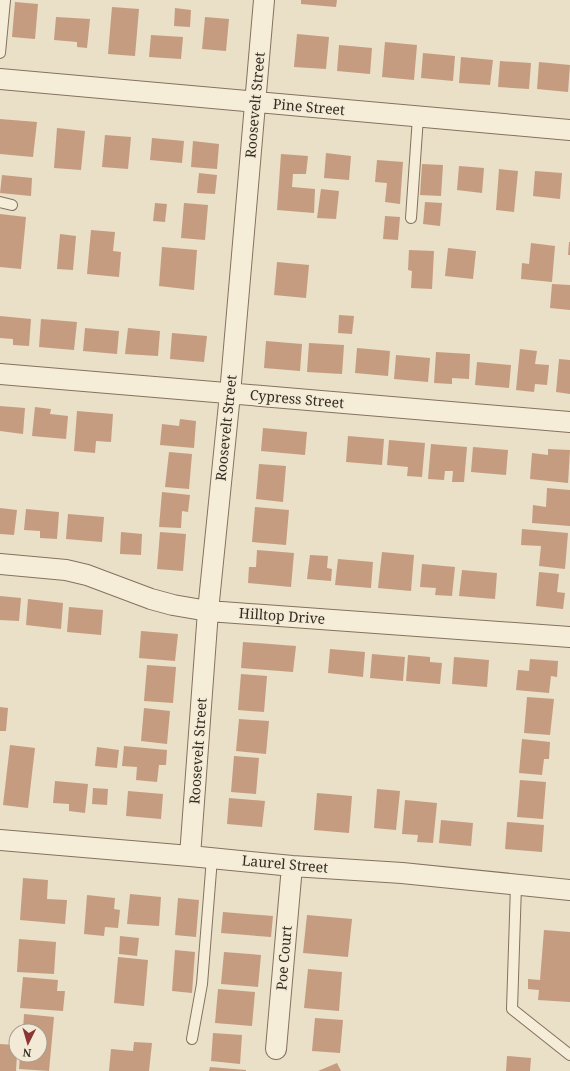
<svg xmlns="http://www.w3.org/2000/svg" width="570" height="1071" font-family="'Noto Serif',serif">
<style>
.building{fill:#c59c80}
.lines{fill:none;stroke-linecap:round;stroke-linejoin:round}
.lane-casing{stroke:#84725e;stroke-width:12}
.street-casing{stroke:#84725e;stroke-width:22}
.lane{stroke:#f6edd9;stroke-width:10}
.street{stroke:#f6edd9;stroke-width:20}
.labels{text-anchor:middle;stroke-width:3;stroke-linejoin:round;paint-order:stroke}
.street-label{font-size:14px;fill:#362b20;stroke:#f2ead6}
</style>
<rect width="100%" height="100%" fill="#eadfc7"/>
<!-- building -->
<path class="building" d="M301 0H337L336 7 301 4Z
M15 2 38 4 35 39 12 37Z
M112 7 139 9 135 56 108 54Z
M175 8 191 10 190 27 174 26Z
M56 17 90 19 87 48 77 47V42L54 40Z
M205 17 229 19 226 51 202 49Z
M297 34 329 37 326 69 294 67Z
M151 35 183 37 181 59 149 57Z
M385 42 417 45 414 80 382 77Z
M339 45 372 48 370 74 337 71Z
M423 53 455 56 453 81 421 78Z
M461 57 493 60 490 85 459 83Z
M500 61 531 63 529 89 498 87Z
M539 62 570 65 568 92 537 89Z
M0 119 37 122 33 157 0 154Z
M57 128 85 131 81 170 54 168Z
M105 135 131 137 128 169 102 167Z
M152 138 184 141 182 163 150 160Z
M193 141 219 144 217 169 191 167Z
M326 153 351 156 349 180 324 178Z
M281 154 308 156 306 174H293L292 187 315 189 314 213 277 210Z
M377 160 403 162 400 204 385 202 387 183 375 182Z
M422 164 443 165 441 196 420 195Z
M459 166 484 168 482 193 457 190Z
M499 169 518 171 514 212 496 210Z
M535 171 562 173 560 199 533 196Z
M199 173 217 175 215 194 197 193Z
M2 175 32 178 31 196 0 193Z
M321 189 339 191 336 219 317 218Z
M425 202 442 203 440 226 423 224Z
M155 203 167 204 165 222 153 221Z
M184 203 208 205 205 240 181 238Z
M0 214 26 217 21 269 0 267Z
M385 216 400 217 398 240 383 239Z
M91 230 115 232 113 251 121 252 119 277 87 274Z
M60 234 76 236 73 270 57 269Z
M569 242H570V255H568Z
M531 243 555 246 552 282 521 279 522 263 529 264Z
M162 247 197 250 194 290 159 286Z
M448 248 476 251 473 279 445 276Z
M409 250 434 251 432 289 411 288 412 271 408 270Z
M277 262 309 265 306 298 274 295Z
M552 284 570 285V310L550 308Z
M339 315 354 316 352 334 338 333Z
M0 316 31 319 29 346 13 345V339L0 338Z
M41 319 77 322 74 350 39 347Z
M85 328 119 331 117 354 83 351Z
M128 328 160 331 158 356 125 354Z
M172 333 207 336 204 362 170 359Z
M266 341 302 344 300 371 264 368Z
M309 343 344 345 342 374 307 372Z
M357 348 390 351 388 376 355 373Z
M520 349 537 351 535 364 549 365 547 385 535 384 534 392 516 390Z
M436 352 470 354 469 379 452 378V384L434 383Z
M396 355 430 358 428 382 394 379Z
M559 359 570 360V394L556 392Z
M477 362 511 365 509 388 475 385Z
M0 406 25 408 23 434 0 431Z
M35 407 51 409 50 414 68 416 66 439 32 436Z
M77 411 113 414 111 442 96 441 95 453 74 451Z
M180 419 196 421 194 448 160 445 162 424 179 426Z
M263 428 307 432 305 455 261 451Z
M348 436 384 439 382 465 346 462Z
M389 440 425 443 422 477 407 476 408 467 387 465Z
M431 444 467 447 464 482H452L453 471H445L444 480 428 479Z
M473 447 508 450 506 475 471 472Z
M548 449 570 450 568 483 530 479 532 453 548 455Z
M169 452 192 454 189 489 165 487Z
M259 464 286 466 283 502 256 499Z
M547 488 570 490V526L532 523 533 505 546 507Z
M162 492 190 495 188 512 182 511 181 528 159 527Z
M255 507 289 510 286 545 252 542Z
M0 508 17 510 14 535 0 534Z
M26 509 59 512 57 539 40 538V531L24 530Z
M68 514 104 517 102 542 66 539Z
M522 529 568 533 565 569 539 566 541 546 521 545Z
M121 532 142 534 141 555 120 554Z
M160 532 186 534 183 571 157 569Z
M257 550 294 553 291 587 248 583 249 567H256Z
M382 552 414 555 411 591 378 588Z
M310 555 328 556 327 568 332 569 331 581 307 579Z
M338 559 373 562 371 588 335 585Z
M422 564 455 567 452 596 435 595 436 588 420 587Z
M462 570 497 573 495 599 459 596Z
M539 572 559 574 557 592 565 593 563 609 536 606Z
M0 596 21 598 19 621 0 620Z
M28 599 63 603 61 629 26 625Z
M69 607 103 610 101 635 67 632Z
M141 631 178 634 175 661 139 658Z
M243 642 296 646 293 672 241 668Z
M330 649 365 652 363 677 328 673Z
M372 654 405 657 403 681 370 678Z
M408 655 430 657V662L442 663 440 684 406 681Z
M454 657 489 660 487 687 452 684Z
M530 659 558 661 557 677 551 676 549 693 516 690 518 670 529 671Z
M147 665 176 667 173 703 144 701Z
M241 674 267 676 264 712 238 710Z
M527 697 554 699 550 735 524 733Z
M0 707 8 708 6 731H0Z
M144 708 170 711 167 744 141 741Z
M239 719 269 721 266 754 236 751Z
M522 739 550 742 549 759H544L542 775 519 773Z
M10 745 35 748 28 808 3 805Z
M124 746 167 750 166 765H159L157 782 136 780 137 767 122 766Z
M97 747 119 750 117 768 95 766Z
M234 756 259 758 256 794 231 792Z
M520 780 546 782 543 819 517 817Z
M55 781 88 784 85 813 69 811V804L53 803Z
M93 788 108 789 107 805 92 804Z
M377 789 400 791 396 830 374 828Z
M128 791 163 794 161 819 126 816Z
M317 793 352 796 349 833 314 830Z
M229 798 265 801 262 827 227 824Z
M405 800 437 803 433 843 417 842 418 835 402 834Z
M441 820 473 823 471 846 439 843Z
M507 822 544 825 542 852 505 849Z
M23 878 48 880 47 899 67 900 65 924 20 920Z
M130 894 161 897 159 926 127 924Z
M87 895 115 898 114 909 120 910 118 928 105 927 104 936 84 934Z
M178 898 199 900 196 937 175 935Z
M223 912 273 916 271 937 221 933Z
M307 915 352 919 348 957 303 953Z
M544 930 570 932V1002L538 1000 539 990 528 989V979L540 980Z
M120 936 139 938 137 956 119 954Z
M19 939 56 942 54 974 17 972Z
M175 950 195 952 192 993 172 991Z
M224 952 261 955 258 987 221 984Z
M118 957 148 960 144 1006 114 1003Z
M308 969 342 972 339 1011 304 1008Z
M23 977 58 980 57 991H65L63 1011 20 1008Z
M218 989 255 992 252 1026 215 1023Z
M24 1014 54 1017 49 1071 19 1069 20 1055H40V1031H23Z
M315 1018 343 1020 340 1053 312 1051Z
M213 1033 242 1035 240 1064 211 1061Z
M134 1042 152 1043 149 1071H109L111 1049 133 1051Z
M0 1044 16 1045V1055H17L16 1071H0Z
M507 1056 531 1058 530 1071H506Z
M337 1063 341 1071H318Z
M210 1067 246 1070V1071H209Z"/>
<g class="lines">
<defs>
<path id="lane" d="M0 53 5 0
M0 202 12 205
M411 218 418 117
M516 885 512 1009 570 1055
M192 1039 202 984 212 858"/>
<path id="street" d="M0 79 570 130
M0 374 570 422
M0 564 66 570 87 575 151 599 173 605 208 611 570 637
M0 840 190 856 292 866 402 873 570 890
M190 856 208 611 230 394 264 0
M276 1049 292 866"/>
</defs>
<!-- lane casing -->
<use href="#lane" class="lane-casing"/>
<!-- street casing -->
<use href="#street" class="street-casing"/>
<!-- lane -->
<use href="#lane" class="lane"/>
<!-- street -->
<use href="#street" class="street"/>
</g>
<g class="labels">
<!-- street labels -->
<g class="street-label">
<text transform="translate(255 105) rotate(-85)" y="5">Roosevelt Street</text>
<text transform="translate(309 107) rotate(5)" y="5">Pine Street</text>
<text transform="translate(297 399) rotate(5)" y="5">Cypress Street</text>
<text transform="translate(226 428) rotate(-84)" y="5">Roosevelt Street</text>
<text transform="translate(282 616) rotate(4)" y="5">Hilltop Drive</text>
<text transform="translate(198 751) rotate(-86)" y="5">Roosevelt Street</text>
<text transform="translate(285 864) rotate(5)" y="5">Laurel Street</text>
<text transform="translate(284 958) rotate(-85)" y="5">Poe Court</text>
</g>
</g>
<!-- north arrow -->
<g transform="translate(28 1043) rotate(185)"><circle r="19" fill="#f2ead6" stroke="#a79e8d"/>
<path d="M0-3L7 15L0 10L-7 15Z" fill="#8d3435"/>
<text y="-6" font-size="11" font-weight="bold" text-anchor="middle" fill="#362b20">N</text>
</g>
</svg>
